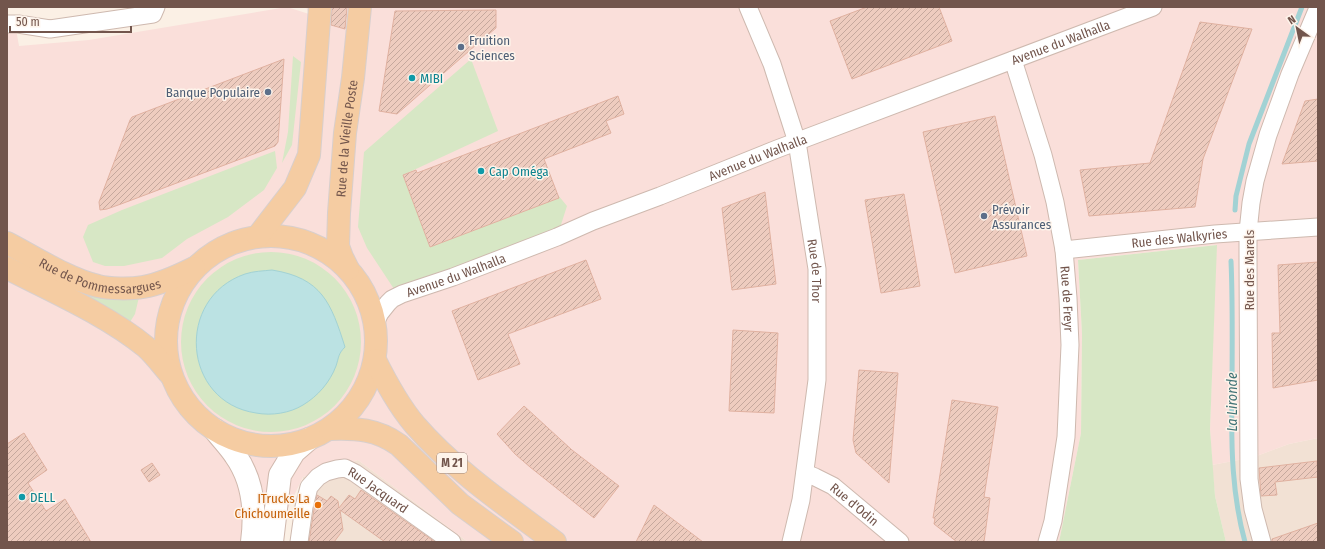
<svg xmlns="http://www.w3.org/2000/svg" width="1325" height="549" font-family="'Fira Sans Condensed',sans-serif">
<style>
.residential{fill:#f2e1d4}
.commercial{fill:#fadfda}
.grass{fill:#d7e7c5}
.water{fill:#bbe2e3;stroke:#a2d2d4}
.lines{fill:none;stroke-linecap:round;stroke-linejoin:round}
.stream{stroke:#a2d2d4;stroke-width:5}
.building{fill:url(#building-hatch);stroke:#e0b1a0}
.street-casing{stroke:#ceb9af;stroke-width:19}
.secondary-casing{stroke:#d0b8ad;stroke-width:24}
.primary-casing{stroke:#d8cfcd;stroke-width:24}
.street{stroke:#fff;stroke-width:17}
.secondary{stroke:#fff;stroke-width:22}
.primary{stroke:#f5cca2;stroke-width:22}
.service-dot{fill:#5c6f8a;stroke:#fef4eb;stroke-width:1.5}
.culture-dot{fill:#0f9aa8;stroke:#fef4eb;stroke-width:1.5}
.food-dot{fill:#e8710a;stroke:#fef4eb;stroke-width:1.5}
.labels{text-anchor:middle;stroke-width:3;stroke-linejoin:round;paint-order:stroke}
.shield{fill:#fef4eb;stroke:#9c857c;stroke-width:1}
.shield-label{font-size:12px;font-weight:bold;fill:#72554c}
.service-label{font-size:13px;fill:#4e5e75;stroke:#fef4eb;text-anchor:start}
.street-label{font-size:13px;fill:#72554c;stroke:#fef4eb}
.culture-label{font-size:13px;fill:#0d838f;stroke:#fef4eb;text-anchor:start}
.food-label{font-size:13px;fill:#c56008;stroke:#fef4eb;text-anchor:end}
.water-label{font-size:14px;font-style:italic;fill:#417476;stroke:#fef4eb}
</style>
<defs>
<pattern id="building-hatch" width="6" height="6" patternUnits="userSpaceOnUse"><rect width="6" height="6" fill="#eeccbf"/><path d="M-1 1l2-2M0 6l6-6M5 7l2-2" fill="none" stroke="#c5a89d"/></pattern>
</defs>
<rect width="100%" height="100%" fill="#fbf0e5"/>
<!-- residential -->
<path class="residential" d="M1318 438V542H1226L1215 496 1212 465 1254 457 1289 444Z
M358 460 468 542H295L303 477Z"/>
<!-- commercial -->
<path class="commercial" d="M287 7 309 14 306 7H1318V438L1289 444 1254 457 1212 465 1210 429 1216 245 1078 260 1082 334 1081 433 1059 542H468L358 460 303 477 278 529 258 542H7V29H16L19 46 89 40Z"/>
<!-- grass -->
<path class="grass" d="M293 56 301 62 292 145 282 163 288 132Z
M471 59 498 131 403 175 430 247 559 198 558 195 567 206 557 237 394 289 367 248 358 227 364 152Z
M275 151 277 168 264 190 228 217 187 239 162 258 124 266H105L93 262 83 237 88 225 122 210Z
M1217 245 1210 429 1215 496 1226 542H1059L1081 433 1082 334 1078 260Z
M181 342a90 90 0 1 1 180 0a90 90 0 1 1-180 0Z
M86 291 139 297 135 314 130 322 83 297Z"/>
<!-- water -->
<path class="water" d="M272 270C322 278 331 303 345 347 338 354 339 357 336 366 330 382 318 396 303 405 290 413 272 416 256 413 182 402 175 298 245 274 254 271 263 271 272 270Z"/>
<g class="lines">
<!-- stream -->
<path class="stream" d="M1235 210 1236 196 1249 144 1302 7
M1231 261C1233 306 1232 352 1232 397 1231 446 1232 495 1245 542"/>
</g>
<!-- building -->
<path class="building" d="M332 7H347L345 29 331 25Z
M867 7H939L952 41 852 79 830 21Z
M496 10V28L477 44 397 114 379 111 395 11Z
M1200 22 1252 29 1203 159 1195 207 1089 216 1080 170 1150 163Z
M284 59 278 142 275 146 121 204 107 209 100 210 99 202 130 120 132 117Z
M618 96 624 114 606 121 611 133 544 159 559 198 430 247 403 175 416 170 417 173Z
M1318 99V161L1282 164 1305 101Z
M995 116 1027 256 955 273 923 132Z
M765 192 776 284 732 290 722 208Z
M904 194 920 286 881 293 865 200Z
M586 260 601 299 508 334 520 364 478 380 452 311Z
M1318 262V380L1273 388 1272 333H1280L1278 265Z
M733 330 778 333 774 413 729 411Z
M859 370 898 373 889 483 856 453 853 440Z
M952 400 998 407 984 497 990 498 984 542H957L934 524 935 518H933Z
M524 406 572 450 619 486 594 518 530 467 515 454 497 434Z
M24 433 47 470 28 483 46 511 65 499 91 542H7V444Z
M1317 461 1318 477 1275 482 1277 495 1261 496 1259 468Z
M152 463 160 475 149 482 141 470Z
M361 490 435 542H385L340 510 343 530 334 542H309L314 509 317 495 327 501 331 496 338 501 339 508 349 495 355 499Z
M654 505 703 542H636Z
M1318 523V542H1272V539Z"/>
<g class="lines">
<defs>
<g id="street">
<path id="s1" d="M748 7 772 64 797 142 817 269V380L801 500 791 542"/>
<path d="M7 24H18L50 29 153 14 156 7"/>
<path id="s2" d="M1013 60 1043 155 1055 202 1064 250 1068 298 1070 345 1066 437 1053 521 1047 542"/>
<path id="s3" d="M1064 250 1215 234 1318 227"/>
<path id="s4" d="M375 323 380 313 388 303 392 299 402 294 453 277 557 237 593 221 660 196 777 149 1153 7"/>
<path id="s5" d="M805 473 815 477 833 486 900 542"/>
<path id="s6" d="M299 542 304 507 309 487 318 477 326 472 337 469 345 468 355 473 452 542"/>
<path d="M1262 542 1253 509 1249 479 1248 255V232L1251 203 1255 181 1268 135 1290 74 1318 8"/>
</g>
<path id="secondary" d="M215 430C221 438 229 446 235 455 253 480 256 512 252 542
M272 542 280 475 294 452 309 439"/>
<g id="primary">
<circle cx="271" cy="341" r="105"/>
<path d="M258 236 295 188 309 155 320 7"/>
<path id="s7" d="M7 243C34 257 68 279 98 286 109 289 131 289 143 287 161 284 178 276 194 268"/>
<path d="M7 268C52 291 107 315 146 347 155 355 162 365 170 374"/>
<path id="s8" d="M348 269 342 257 338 246 339 213 345 133 353 78 360 7"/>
<path d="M375 360C386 382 398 405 415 425 455 471 507 506 555 542"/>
<path d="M330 429C356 428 377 429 399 445L460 504 512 542"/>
</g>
</defs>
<!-- street casing -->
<use href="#street" class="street-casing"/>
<!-- secondary casing -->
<use href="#secondary" class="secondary-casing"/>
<!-- primary casing -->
<use href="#primary" class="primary-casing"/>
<!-- street -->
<use href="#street" class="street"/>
<!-- secondary -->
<use href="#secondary" class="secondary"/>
<!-- primary -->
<use href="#primary" class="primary"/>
</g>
<!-- markers -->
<g class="service-dot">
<circle cx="461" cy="47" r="4"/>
<circle cx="268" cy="92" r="4"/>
<circle cx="984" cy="216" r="4"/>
</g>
<g class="culture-dot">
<circle cx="412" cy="78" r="4"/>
<circle cx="481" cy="171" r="4"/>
<circle cx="22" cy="497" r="4"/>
</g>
<circle class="food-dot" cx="318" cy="505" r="4"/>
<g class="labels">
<!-- shield labels -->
<rect class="shield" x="437" y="453" width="30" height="20" rx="3"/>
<g class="shield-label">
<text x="452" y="467">M 21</text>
</g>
<!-- service labels -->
<g class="service-label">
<text x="469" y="45">Fruition<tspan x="469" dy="15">Sciences</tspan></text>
<text x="260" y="97" text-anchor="end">Banque Populaire</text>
<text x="992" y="214">Prévoir<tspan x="992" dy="15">Assurances</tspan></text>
</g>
<!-- street labels -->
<g class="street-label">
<text dy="5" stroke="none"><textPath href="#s4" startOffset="746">Avenue du Walhalla</textPath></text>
<text dy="5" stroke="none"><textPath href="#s8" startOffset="133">Rue de la Vieille Poste</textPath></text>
<text dy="5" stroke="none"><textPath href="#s4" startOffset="422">Avenue du Walhalla</textPath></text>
<text dy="5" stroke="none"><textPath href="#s3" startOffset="116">Rue des Walkyries</textPath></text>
<text dy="5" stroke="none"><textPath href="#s7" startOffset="101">Rue de Pommessargues</textPath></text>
<text transform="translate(1249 270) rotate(-90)" y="5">Rue des Marels</text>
<text dy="5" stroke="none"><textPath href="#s1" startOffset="274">Rue de Thor</textPath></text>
<text dy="5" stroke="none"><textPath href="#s4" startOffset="98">Avenue du Walhalla</textPath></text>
<text dy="5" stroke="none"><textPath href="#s2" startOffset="246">Rue de Freyr</textPath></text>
<text dy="5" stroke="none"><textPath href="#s6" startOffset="138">Rue Jacquard</textPath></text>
<text dy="5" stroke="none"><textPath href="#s5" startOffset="59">Rue d'Odin</textPath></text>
</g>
<!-- culture labels -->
<g class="culture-label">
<text x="420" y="83">MIBI</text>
<text x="489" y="176">Cap Oméga</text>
<text x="30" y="502">DELL</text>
</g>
<!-- food labels -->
<g class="food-label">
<text x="310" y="503">ITrucks La<tspan x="310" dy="15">Chichoumeille</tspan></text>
</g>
<!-- water labels -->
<g class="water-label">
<text transform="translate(1232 402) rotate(-90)" y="5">La Lironde</text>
</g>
</g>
<!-- border -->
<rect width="1325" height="549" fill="none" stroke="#72554c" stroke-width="16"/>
<!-- north arrow -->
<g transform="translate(1297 28) rotate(327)" stroke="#fef4eb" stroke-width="3" paint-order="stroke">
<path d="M0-3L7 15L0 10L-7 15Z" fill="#72554c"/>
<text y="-6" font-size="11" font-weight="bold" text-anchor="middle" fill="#72554c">N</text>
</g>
<!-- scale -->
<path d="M10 26v6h121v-6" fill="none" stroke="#72554c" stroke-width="2"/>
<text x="16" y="26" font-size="12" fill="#72554c" stroke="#fef4eb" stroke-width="3" paint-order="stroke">50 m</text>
</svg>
